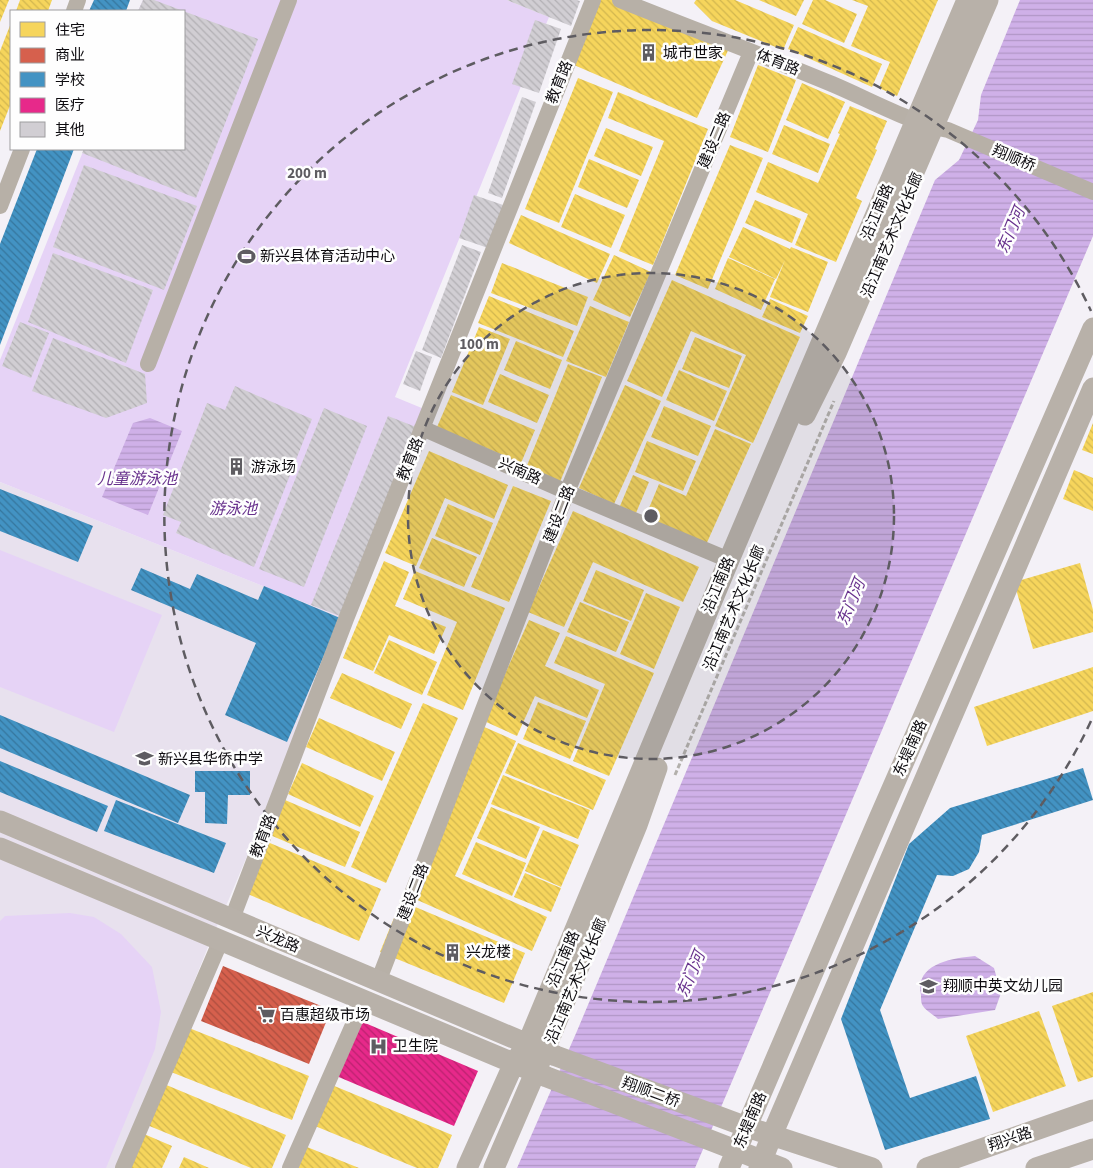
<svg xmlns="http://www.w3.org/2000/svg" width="1093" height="1168" font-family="'Source Sans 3','Noto Sans SC',sans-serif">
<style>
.built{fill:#e8e1ee}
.green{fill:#e6d3f6}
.water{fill:url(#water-rules)}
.homes{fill:url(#homes-back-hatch)}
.shops{fill:url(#shops-back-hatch)}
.schools{fill:url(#schools-back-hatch)}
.health{fill:url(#health-back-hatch)}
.building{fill:url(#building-back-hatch)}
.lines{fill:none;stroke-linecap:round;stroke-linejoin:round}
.path{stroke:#b3b0ac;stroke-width:3;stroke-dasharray:5 2.5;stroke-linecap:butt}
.minor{stroke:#b7b0a7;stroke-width:16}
.major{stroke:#b8b1a9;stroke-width:21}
.ring{fill:none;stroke:#5e5c61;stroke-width:2.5;stroke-dasharray:9 6}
.labels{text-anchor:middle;stroke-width:5;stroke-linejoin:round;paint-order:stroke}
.poi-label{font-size:15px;fill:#0e0c10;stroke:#fefefe;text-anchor:start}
.street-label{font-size:15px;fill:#0e0c10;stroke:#fefefe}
.water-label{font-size:16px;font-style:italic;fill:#68328d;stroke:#fefefe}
.centre{fill:#5e5c61;stroke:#fefefe;stroke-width:2.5}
.ring-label{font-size:15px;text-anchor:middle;font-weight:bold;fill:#5e5c61;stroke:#fefefe;stroke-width:5;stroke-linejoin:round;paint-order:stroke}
</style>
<defs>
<pattern id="water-rules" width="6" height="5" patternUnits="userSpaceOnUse" patternTransform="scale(1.25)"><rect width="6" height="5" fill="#cfb0e8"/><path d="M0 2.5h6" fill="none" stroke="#b196c6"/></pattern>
<pattern id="homes-back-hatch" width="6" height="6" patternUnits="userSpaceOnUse" patternTransform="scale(1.25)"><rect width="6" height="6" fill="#f6d55c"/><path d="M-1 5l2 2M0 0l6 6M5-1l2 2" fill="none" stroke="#d2b64f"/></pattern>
<pattern id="shops-back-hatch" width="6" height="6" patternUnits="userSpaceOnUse" patternTransform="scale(1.25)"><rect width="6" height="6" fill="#d6604d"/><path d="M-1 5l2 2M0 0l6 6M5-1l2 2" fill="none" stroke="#ac4e3f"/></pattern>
<pattern id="schools-back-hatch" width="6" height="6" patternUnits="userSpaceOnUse" patternTransform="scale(1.25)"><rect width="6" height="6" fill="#4393c3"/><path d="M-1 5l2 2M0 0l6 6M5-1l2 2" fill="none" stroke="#36769d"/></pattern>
<pattern id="health-back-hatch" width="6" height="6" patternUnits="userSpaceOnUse" patternTransform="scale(1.25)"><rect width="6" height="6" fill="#e7298a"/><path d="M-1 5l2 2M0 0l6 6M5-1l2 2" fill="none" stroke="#ba226f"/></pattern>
<pattern id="building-back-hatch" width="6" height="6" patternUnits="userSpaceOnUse" patternTransform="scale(1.25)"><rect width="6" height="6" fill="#d1ced3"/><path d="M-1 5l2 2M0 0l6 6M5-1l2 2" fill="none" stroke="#b2b0b4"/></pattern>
</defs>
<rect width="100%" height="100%" fill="#f4f1f7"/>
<!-- built -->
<path class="built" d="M0 482 346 619 229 899 212 937 119 1168H0Z"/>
<!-- green -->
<path class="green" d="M143 0H507L549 17 395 397 429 411 346 619 0 482V360L84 149H184V11H138Z
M0 550 162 615 114 732 0 687Z
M70 913 94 917 121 934 152 967 161 1012 155 1049 106 1168H0V921L5 916Z"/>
<!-- water -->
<path class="water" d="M1020 0H1093V236L695 1168H517L577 1031 935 180 959 160 978 120 981 95Z
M150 418 182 431 148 515 102 497 133 423Z
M975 956 994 968 1001 993 995 1010 938 1019C934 1015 926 1011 923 1006 921 1004 921 998 921 995 914 964 952 958 975 956Z"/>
<!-- homes -->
<path class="homes" d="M0 0H9L0 22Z
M20 0H52L48 11H16Z
M593 0H620L731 44 697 118 567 62Z
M696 0H735L794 25 783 50 712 21 694 3Z
M759 0H804L796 16Z
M813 0H825L857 14 844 43 802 24Z
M852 0H938L897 96 879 88 890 62 851 46 868 6Z
M11 23V103L0 131V51Z
M798 27 882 64 872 87 788 49Z
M758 65 796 80 768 152 730 137Z
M578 78 613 92 559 223 525 209Z
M802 83 845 102 828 139 786 120Z
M618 92 708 129 653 265 619 251 664 141 608 118Z
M850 106 887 121 875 149 877 150 856 198 862 201 836 262 795 245 808 214 756 192 768 162 818 183 840 134 838 133Z
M784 125 830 144 818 173 772 154Z
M606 128 653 147 641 176 594 156Z
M730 145 763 158 708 289 675 275Z
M589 159 639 180 627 208 578 187Z
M575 194 625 215 611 248 561 227Z
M755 200 801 219 792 243 745 223Z
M521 215 610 254 597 283 509 243Z
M743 227 790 249 791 247 828 262 808 312 770 297 785 260 776 279 729 257Z
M614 255 651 272 630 317 593 300Z
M728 258 775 279 761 310 715 289Z
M502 263 588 297 577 326 491 293Z
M672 280 800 337 753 443 715 426 746 355 691 331 662 397 627 381Z
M489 296 574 331 563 357 478 323Z
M770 299 808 316 800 333 762 317Z
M590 306 629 322 606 377 566 361Z
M479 327 510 339 483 405 452 392Z
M695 337 742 356 729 388 682 369Z
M516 341 562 360 550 389 504 370Z
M568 364 602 377 560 482 526 468Z
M679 370 727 391 714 421 666 400Z
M500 374 549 395 537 423 488 402Z
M625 385 661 401 614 504 579 488Z
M451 395 535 430 521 463 437 427Z
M664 406 711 426 698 456 651 437Z
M1093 423V454L1082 450Z
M715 429 751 444 705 547 644 520 659 484 686 496Z
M647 441 696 461 683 491 635 472Z
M429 451 508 485 494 519 445 498 416 566 385 553Z
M1074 470 1093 478V511L1063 499Z
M633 475 649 482 636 513 620 506Z
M513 486 551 501 509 602 471 587Z
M448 504 493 523 480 555 435 536Z
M573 511 699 567 683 602 593 562 564 627 528 612Z
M432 538 477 557 464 587 419 568Z
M384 561 409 572 395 606 446 627 434 654 389 635 373 671 343 658Z
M1080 563 1093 610V632L1033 649 1014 582Z
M596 570 644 590 631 621 583 601Z
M415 571 505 608 463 710 427 695 457 622 403 599Z
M646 593 680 607 654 669 620 654Z
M580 602 629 622 616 652 567 632Z
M529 620 560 633 545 666 599 690 587 718 535 696 517 736 484 721Z
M566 636 654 673 609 776 573 761 605 684 554 663Z
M389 640 437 662 422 695 374 673Z
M1093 667V711L987 746 974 707Z
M342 673 412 704 401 729 330 698Z
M538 702 586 721 570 759 523 739Z
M423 703 458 718 386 883 351 867Z
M319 718 395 752 382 781 306 747Z
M482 726 516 741 455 876 547 917 532 951 406 895Z
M518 743 606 780 593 810 505 773Z
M302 763 374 796 360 827 288 794Z
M503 775 590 810 578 839 491 804Z
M285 800 360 832 345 867 270 835Z
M491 807 540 827 526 859 477 838Z
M543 830 579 845 561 887 525 871Z
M265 841 381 889 359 941 243 892Z
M476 842 526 863 512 896 462 874Z
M525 873 561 888 551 912 514 897Z
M401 901 525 953 504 1003 380 952Z
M1093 992V1077L1078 1082 1052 1006Z
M1039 1011 1066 1086 993 1112 966 1036Z
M189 1028 309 1076 292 1120 171 1072Z
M164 1084 286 1135 272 1168H251L147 1125Z
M332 1085 452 1135 438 1168H417L315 1126Z
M144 1134 172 1146 162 1168H130Z
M302 1145 359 1168H293Z
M184 1157 209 1168H179Z"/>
<!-- shops -->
<path class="shops" d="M223 966 331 1010 309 1064 201 1021Z"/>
<!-- schools -->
<path class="schools" d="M94 0H130L126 11H89Z
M37 149H74L0 345V244Z
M0 489 93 526 78 562 0 531Z
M141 568 190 589 197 574 258 600 264 586 340 618 287 742 225 715 256 643 131 590Z
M0 715 190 795 178 823 0 748Z
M0 761 108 806 97 832 0 792Z
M1083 768 1093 800 982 835 979 852 969 869 953 876 937 875 880 1010 910 1098 976 1076 990 1119 885 1150 841 1019 909 844 950 808Z
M195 771H250V795H228L227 824 205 823V792H195Z
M116 800 226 843 214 873 104 831Z"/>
<!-- health -->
<path class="health" d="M358 1020 478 1071 454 1126 334 1075Z"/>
<!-- building -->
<path class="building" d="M143 0H154L258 39 196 198 82 153 84 149H184V11H138Z
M507 0H576L580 1 571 26Z
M535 20 561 29 539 93 512 84Z
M522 97 536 102 502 198 488 193Z
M84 165 197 206 164 290 53 247Z
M474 195 506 206 491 249 459 238Z
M462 245 481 252 441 358 422 350Z
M53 253 153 290 126 363 28 322Z
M20 322 49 333 31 378 2 366Z
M53 338 145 374 147 403 106 418 32 391Z
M416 351 432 357 420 391 403 384Z
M235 386 312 419 254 567 176 533 181 522 163 515 207 403 225 410Z
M324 408 367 426 304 587 259 569Z
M388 416 416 427 340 616 311 605Z"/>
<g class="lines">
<!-- path -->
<path class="path" d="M675 775 834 401"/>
<!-- minor -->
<path class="minor" d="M620 0C690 28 762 55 832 84 870 100 908 122 948 130L1093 192
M74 11 78 0
M0 206 22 149
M148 364 289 0
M422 428 567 492 729 560
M232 919 346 619 593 0
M378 982 567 492 751 52
M123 1168 221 940
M290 1168 364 1000"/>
<!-- major -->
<path class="major" d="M805 415 836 353 988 0
M0 821 556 1056 747 1127 872 1168
M0 848 547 1077 782 1168
M467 1168 514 1063 527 1045 729 560 967 0
M494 1168 544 1052 637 825 657 768
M729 1168 878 821 1093 328
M759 1168 772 1135 1093 388
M927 1168 1093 1110
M1036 1168 1093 1149"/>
</g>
<!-- distance rings -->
<circle cx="651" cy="516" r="243" fill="#5e5c61" fill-opacity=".12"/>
<g class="ring">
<circle cx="651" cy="516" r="243"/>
<path d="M1091 721A486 486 0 1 1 1091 311"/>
</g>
<!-- icons -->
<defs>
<symbol id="building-bare" viewBox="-9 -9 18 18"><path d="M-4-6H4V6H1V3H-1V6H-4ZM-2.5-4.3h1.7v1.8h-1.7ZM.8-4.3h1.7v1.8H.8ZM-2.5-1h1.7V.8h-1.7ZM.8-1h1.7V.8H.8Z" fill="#5e5c61" stroke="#fefefe" stroke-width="2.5" paint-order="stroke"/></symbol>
<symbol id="stadium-bare" viewBox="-9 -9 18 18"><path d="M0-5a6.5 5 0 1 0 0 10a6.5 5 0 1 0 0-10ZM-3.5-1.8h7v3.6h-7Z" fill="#5e5c61" stroke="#fefefe" stroke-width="2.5" paint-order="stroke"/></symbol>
<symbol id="school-bare" viewBox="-9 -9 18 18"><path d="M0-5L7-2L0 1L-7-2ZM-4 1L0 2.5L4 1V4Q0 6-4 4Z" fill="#5e5c61" stroke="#fefefe" stroke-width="2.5" paint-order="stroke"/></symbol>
<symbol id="supermarket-bare" viewBox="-9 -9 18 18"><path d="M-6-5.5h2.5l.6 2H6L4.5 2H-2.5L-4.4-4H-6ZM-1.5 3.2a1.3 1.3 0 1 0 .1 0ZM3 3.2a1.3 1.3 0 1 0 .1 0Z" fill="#5e5c61" stroke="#fefefe" stroke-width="2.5" paint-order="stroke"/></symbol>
<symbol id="hospital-bare" viewBox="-9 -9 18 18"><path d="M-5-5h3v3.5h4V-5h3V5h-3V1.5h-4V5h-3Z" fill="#5e5c61" stroke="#fefefe" stroke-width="2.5" paint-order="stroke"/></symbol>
</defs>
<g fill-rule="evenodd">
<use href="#building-bare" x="636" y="40" width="25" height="25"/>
<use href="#stadium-bare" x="234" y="244" width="25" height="25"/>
<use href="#building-bare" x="224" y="454" width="25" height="25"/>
<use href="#school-bare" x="132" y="746" width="25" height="25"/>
<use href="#building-bare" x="440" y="940" width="25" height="25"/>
<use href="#school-bare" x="916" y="974" width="25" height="25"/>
<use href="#supermarket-bare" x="254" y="1002" width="25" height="25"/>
<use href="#hospital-bare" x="366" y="1034" width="25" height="25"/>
</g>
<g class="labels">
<!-- poi labels -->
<g class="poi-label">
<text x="663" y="58">城市世家</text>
<text x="260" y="261">新兴县体育活动中心</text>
<text x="251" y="472">游泳场</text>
<text x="158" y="764">新兴县华侨中学</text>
<text x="466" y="957">兴龙楼</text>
<text x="943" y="991">翔顺中英文幼儿园</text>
<text x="280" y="1020">百惠超级市场</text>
<text x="393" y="1051">卫生院</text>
</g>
<!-- street labels -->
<g class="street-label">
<text transform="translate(778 62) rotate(22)" y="5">体育路</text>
<text transform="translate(559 82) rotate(-68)" y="5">教育路</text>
<text transform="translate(714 140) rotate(-67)" y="5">建设二路</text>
<text transform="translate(1014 158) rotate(23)" y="5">翔顺桥</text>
<text transform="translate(877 212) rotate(-67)" y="5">沿江南路</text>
<text transform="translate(892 235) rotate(-67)" y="5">沿江南艺术文化长廊</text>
<text transform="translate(410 459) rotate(-68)" y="5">教育路</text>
<text transform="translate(520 471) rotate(24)" y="5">兴南路</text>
<text transform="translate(559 514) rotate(-69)" y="5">建设二路</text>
<text transform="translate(718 585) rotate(-67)" y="5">沿江南路</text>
<text transform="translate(734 608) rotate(-67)" y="5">沿江南艺术文化长廊</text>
<text transform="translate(910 748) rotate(-66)" y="5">东堤南路</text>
<text transform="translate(263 836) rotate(-69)" y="5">教育路</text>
<text transform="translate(413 892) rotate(-69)" y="5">建设二路</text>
<text transform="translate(278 939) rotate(23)" y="5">兴龙路</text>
<text transform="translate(563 959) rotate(-67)" y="5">沿江南路</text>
<text transform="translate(576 981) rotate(-67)" y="5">沿江南艺术文化长廊</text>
<text transform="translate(651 1092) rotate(20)" y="5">翔顺二桥</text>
<text transform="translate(750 1120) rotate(-67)" y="5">东堤南路</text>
<text transform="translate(1010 1139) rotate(-19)" y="5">翔兴路</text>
</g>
<!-- water labels -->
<g class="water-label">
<text transform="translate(1010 230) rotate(-67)" y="6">东门河</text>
<text x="137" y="484">儿童游泳池</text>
<text x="233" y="514">游泳池</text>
<text transform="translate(850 602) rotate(-67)" y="6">东门河</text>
<text transform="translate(690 974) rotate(-67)" y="6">东门河</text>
</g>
</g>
<circle cx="651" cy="516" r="8" class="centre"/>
<g class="ring-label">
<text x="307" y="178">200 m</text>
<text x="479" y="349">100 m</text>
</g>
<!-- legend -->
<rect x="10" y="10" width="175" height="140" fill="#fefefe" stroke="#9e9d9f"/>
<rect x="20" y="22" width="25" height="15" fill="#f6d55c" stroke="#9e9d9f"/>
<text x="55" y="35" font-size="15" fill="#0e0c10">住宅</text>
<rect x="20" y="48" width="25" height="15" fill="#d6604d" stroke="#9e9d9f"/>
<text x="55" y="60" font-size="15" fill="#0e0c10">商业</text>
<rect x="20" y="72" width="25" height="15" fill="#4393c3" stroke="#9e9d9f"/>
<text x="55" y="85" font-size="15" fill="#0e0c10">学校</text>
<rect x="20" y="98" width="25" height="15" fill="#e7298a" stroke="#9e9d9f"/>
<text x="55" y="110" font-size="15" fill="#0e0c10">医疗</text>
<rect x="20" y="122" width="25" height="15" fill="#d1ced3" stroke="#9e9d9f"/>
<text x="55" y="135" font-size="15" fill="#0e0c10">其他</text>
</svg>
